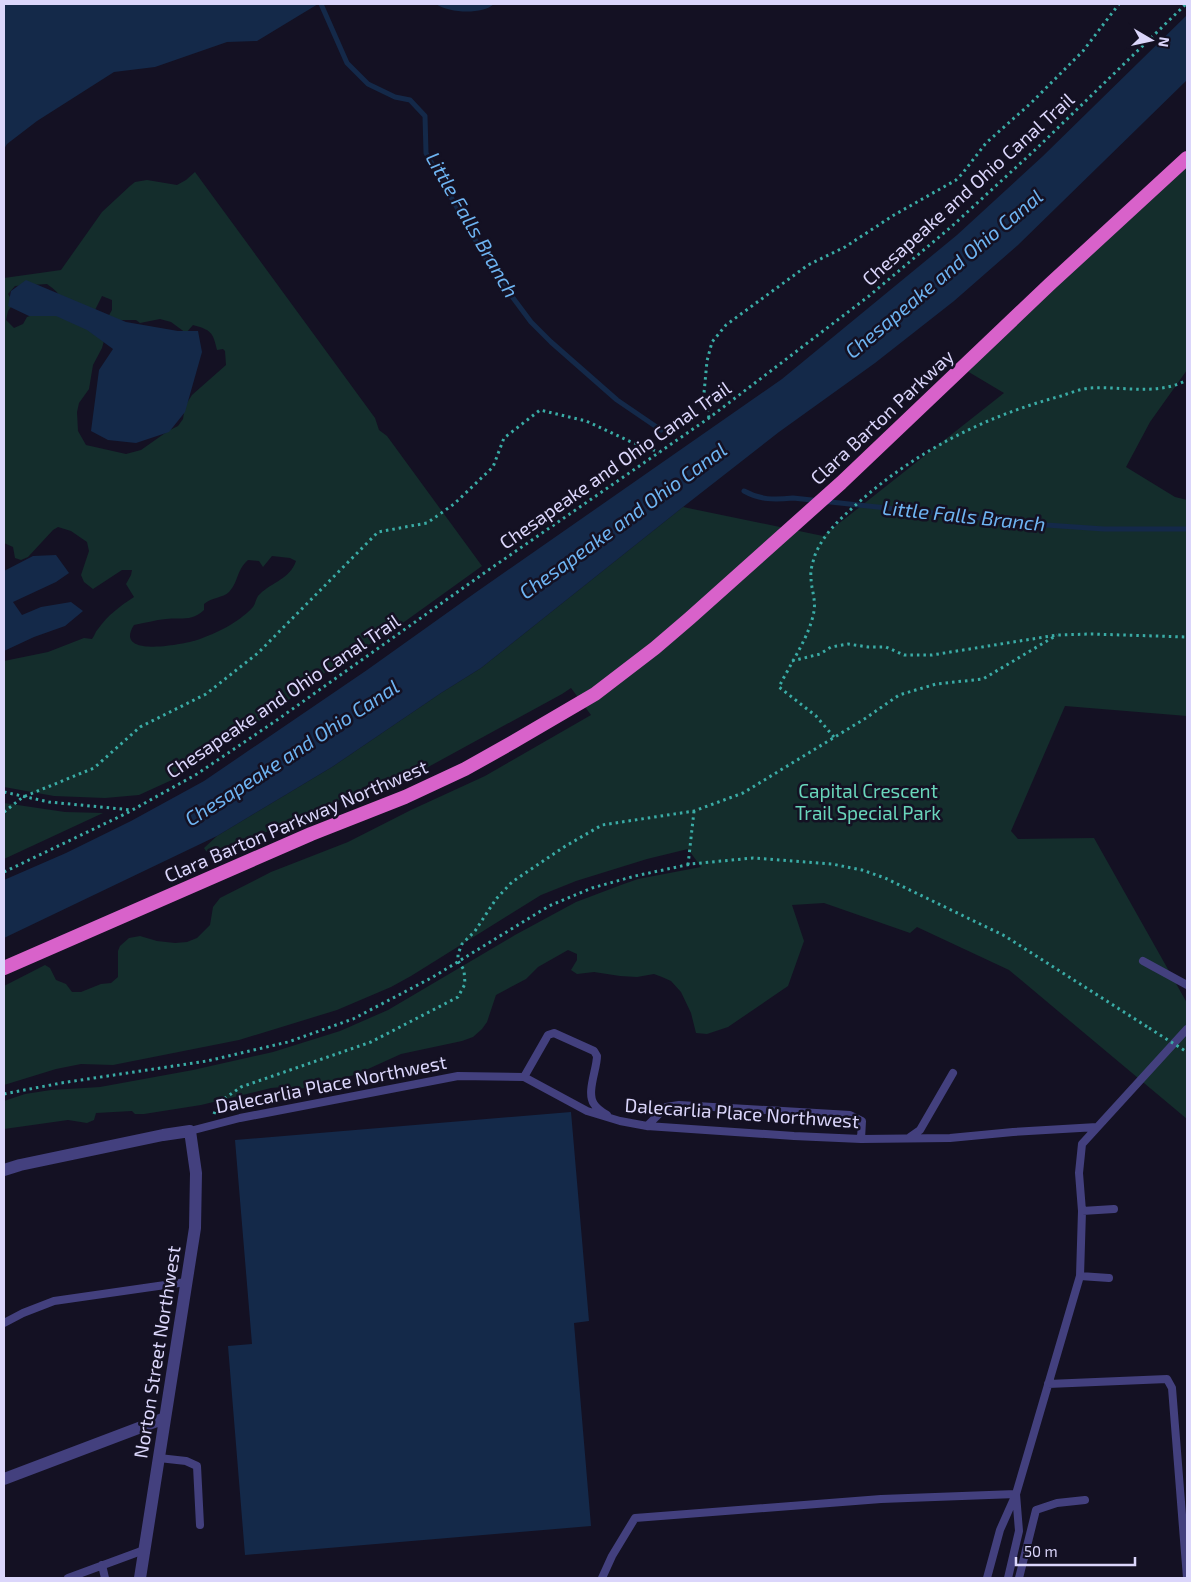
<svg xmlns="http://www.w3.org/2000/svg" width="1191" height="1582" font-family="'Exo 2',sans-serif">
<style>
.green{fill:#142d2c;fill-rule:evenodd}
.water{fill:#142949}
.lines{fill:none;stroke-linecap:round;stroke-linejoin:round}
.stream{stroke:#142949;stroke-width:5}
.path{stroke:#3aaca6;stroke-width:3;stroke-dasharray:2.5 4;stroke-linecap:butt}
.service{stroke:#43407e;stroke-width:8}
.minor{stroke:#43407e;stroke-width:12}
.trunk{stroke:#d862ca;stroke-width:14}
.path-bridge{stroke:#3aaca6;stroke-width:3;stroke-dasharray:2.5 4;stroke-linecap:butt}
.labels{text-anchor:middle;stroke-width:5;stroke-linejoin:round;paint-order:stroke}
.street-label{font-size:19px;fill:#dbd6fb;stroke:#141123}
.park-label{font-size:19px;fill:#69d5bb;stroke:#141123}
.water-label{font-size:20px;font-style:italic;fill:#6eb4f2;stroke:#141123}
</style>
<rect width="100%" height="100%" fill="#141123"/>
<!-- green -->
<path class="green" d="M1187 158V370L1150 422 1126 467 1175 497 1187 500V716L1065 706 1011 831 1018 839 1094 838 1187 1003V1119L1009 970 917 927 910 933 824 903 792 905 804 941 788 986 728 1027 707 1034 696 1033 691 1013 681 992 671 981 662 977 654 974 637 977 620 976 594 972 577 974 571 970 577 960V954L568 950 538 967 526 979 496 995 487 1022 482 1029 473 1037 462 1041 401 1054 357 1074 325 1084 299 1089 283 1087 271 1088 201 1105 144 1114H135L132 1111 96 1113 94 1120 87 1123 68 1120 4 1129V1101L25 1094 51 1090 100 1087 193 1070 273 1052 340 1031 388 1010 515 935 576 902 621 885 638 879 701 867 688 849 647 859 576 881 541 895 411 976 391 987 337 1010 239 1040 113 1065 81 1064 56 1069 4 1085V986L45 965 50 968 56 980 66 984 72 992H81L101 984 111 983 118 977V951L120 946 129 938 140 936 157 941 175 943 187 942 197 938 210 925 213 907 220 898 271 872 348 842 411 810 485 776 591 715 571 688 562 694 419 772 329 804 215 855 206 851 204 848 217 836 332 767 441 693 481 668 683 507 823 536 1004 393 962 368Z
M195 172 375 418 379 430 387 436 482 566 393 630 337 664 271 713 174 779 139 795 105 798 54 796 4 787V661L48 652 84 638 92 639C95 635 95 632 98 629 108 615 120 606 134 597L126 584 131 575 132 570H122L93 589 84 582 81 575 89 551 87 542 71 531 58 527 53 530 28 557 21 560 15 558 13 547 4 543V278L61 270 102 212 130 186 135 182 147 180 177 185 186 180ZM47 284C55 290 62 294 60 305L27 317 23 324 14 328 6 320 8 311 14 303 8 294 15 286ZM102 296 112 300V310L104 324 94 312ZM160 319 171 322 186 333 193 325C211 330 213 332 217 350L223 349 225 351 226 365 192 395 185 406 183 419 178 426 168 431 141 450 126 454 86 445 78 431 77 412 79 403 89 389 93 365 102 348 107 330 118 320H136L140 323ZM272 556 290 558 296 561C290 579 272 582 260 594 256 597 256 603 253 607 246 615 234 623 225 628 217 632 208 636 200 639 187 644 112 659 134 625 145 623 155 620 166 619 181 617 191 622 204 610V604C212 597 223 598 229 592 239 581 236 571 248 560L259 561 263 567Z
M4 803 65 812 103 813 4 859Z"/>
<!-- water -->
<path class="water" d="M4 4H318L257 41 227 42 155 67 114 72 37 121 7 144 4 149Z
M436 4H494C482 15 449 13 436 4Z
M1187 15V80L1018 245 954 301 875 363 779 432 683 507 481 668 441 693 332 767 217 836 4 938V880L66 853 131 821 204 781 367 670 475 593 782 379 957 235 1043 156Z
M26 280 126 322 178 331H198L202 352 185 412 169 432 136 443 108 440 91 431 99 370 113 349 87 330 56 316H29L8 306 11 291Z
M56 555 69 573 56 582 13 602 22 615 41 607 71 602 83 611 65 626 34 637 4 651V571L33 556Z
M571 1112 589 1321 574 1323 591 1526 245 1555 228 1346 252 1344 235 1140Z"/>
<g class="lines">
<!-- stream -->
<path class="stream" d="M321 4 347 63 368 84 395 97 410 100 425 116 426 153 493 271 531 322 551 342 617 400 661 430
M744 491C760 500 774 500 793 498L1046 525 1104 529H1187"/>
<!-- path -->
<path class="path" d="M709 418 704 393 707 361 712 342 726 325 808 265 845 247 894 215 956 180 962 174 986 143 1031 103 1083 51 1119 4
M792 661 820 654 831 647 848 644 868 647H886L904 655H932L1057 635 1091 634 1187 637
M834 737 816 716 779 687C790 664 810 636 814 611 816 599 811 589 811 577 810 570 813 562 815 555 824 533 840 519 858 503 916 451 986 416 1061 396 1070 393 1080 389 1090 388 1122 386 1157 396 1187 380
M4 792 49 802 132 810
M4 812 23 797 94 768 140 727 206 694 258 653 378 532 427 523 454 504 493 467 504 438 540 410 586 421 629 441 659 452
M688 865 694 811
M4 872 127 813 197 774 277 720 487 571 709 418 869 296 951 227 1036 149 1186 4
M4 1094 61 1083 207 1061 288 1042 353 1019 433 977 549 906 592 888 635 876 691 864 753 858 832 864 862 870 885 878 1005 936 1149 1028
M214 1114 218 1103 241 1087 371 1042 458 997 465 984 464 970 458 961V954L462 944 475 931 496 899 512 882 564 847 602 825 694 811 743 793 866 718 899 695 936 684 983 679 1057 635"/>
<!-- service -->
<path class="service" d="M1143 961 1187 985
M524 1077 548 1035 554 1033 594 1051 597 1056C597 1069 586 1093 594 1104 597 1109 602 1112 607 1115
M647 1126 666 1107 679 1105 850 1115 862 1121 861 1139
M190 1131 240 1118 458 1076 524 1077 587 1111 620 1121 647 1126 794 1136 861 1139 950 1138 1013 1132 1097 1127
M910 1137 920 1130 953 1073
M1082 1211 1114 1209
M1080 1276 1109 1278
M4 1323 23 1313 54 1301 186 1282
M1048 1384 1167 1379 1172 1388 1187 1578
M159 1458 186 1461 197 1466 200 1525
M102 1565 105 1578
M68 1578 144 1550
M602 1578 612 1556 635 1518 881 1499 1016 1494
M987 1578 1000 1530 1016 1494 1080 1276 1082 1211 1079 1173 1082 1144 1187 1029
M1008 1578 1019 1531 1016 1494
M1019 1578 1036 1510 1057 1503 1085 1500"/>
<!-- minor -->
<path class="minor" d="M4 1170 20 1165 163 1135 190 1131 196 1173 195 1228 140 1578
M4 1479 165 1418"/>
<!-- trunk -->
<path class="trunk" d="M4 968 311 834 405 797 465 769 513 742 595 694 655 648 690 618 841 483 1050 284 1187 158"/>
<!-- path-bridge -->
<path class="path-bridge" d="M1149 1028 1187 1052"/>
</g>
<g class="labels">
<!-- street labels -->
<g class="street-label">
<text transform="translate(968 189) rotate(-42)" y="7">Chesapeake and Ohio Canal Trail</text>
<text transform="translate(882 417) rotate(-43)" y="7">Clara Barton Parkway</text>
<text transform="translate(615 465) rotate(-35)" y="7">Chesapeake and Ohio Canal Trail</text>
<text transform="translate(283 696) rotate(-34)" y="7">Chesapeake and Ohio Canal Trail</text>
<text transform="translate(296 821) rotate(-23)" y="7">Clara Barton Parkway Northwest</text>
<text transform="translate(331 1084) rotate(-11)" y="7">Dalecarlia Place Northwest</text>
<text transform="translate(742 1113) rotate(4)" y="7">Dalecarlia Place Northwest</text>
<text transform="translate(157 1352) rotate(-81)" y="7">Norton Street Northwest</text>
</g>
<!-- park labels -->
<g class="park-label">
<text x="868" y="798">Capital Crescent<tspan x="868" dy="22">Trail Special Park</tspan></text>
</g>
<!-- water labels -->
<g class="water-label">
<text transform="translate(472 225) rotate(60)" y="7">Little Falls Branch</text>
<text transform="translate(944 274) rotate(-40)" y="7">Chesapeake and Ohio Canal</text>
<text transform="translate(964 516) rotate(6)" y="7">Little Falls Branch</text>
<text transform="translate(623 521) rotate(-36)" y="7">Chesapeake and Ohio Canal</text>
<text transform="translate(292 753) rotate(-33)" y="7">Chesapeake and Ohio Canal</text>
</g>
</g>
<!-- border -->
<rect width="1191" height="1582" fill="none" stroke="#dbd6fb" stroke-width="10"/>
<!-- north arrow -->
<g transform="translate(1151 40) rotate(99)" stroke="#141123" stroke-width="4" paint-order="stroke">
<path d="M0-4L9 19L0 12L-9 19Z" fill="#dbd6fb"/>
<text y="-8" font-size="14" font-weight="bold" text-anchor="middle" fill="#dbd6fb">N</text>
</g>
<!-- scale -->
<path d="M1016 1557v8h119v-8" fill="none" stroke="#dbd6fb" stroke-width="2.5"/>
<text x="1024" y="1557" font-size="15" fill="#dbd6fb" stroke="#141123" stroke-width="4" paint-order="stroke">50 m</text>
</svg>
